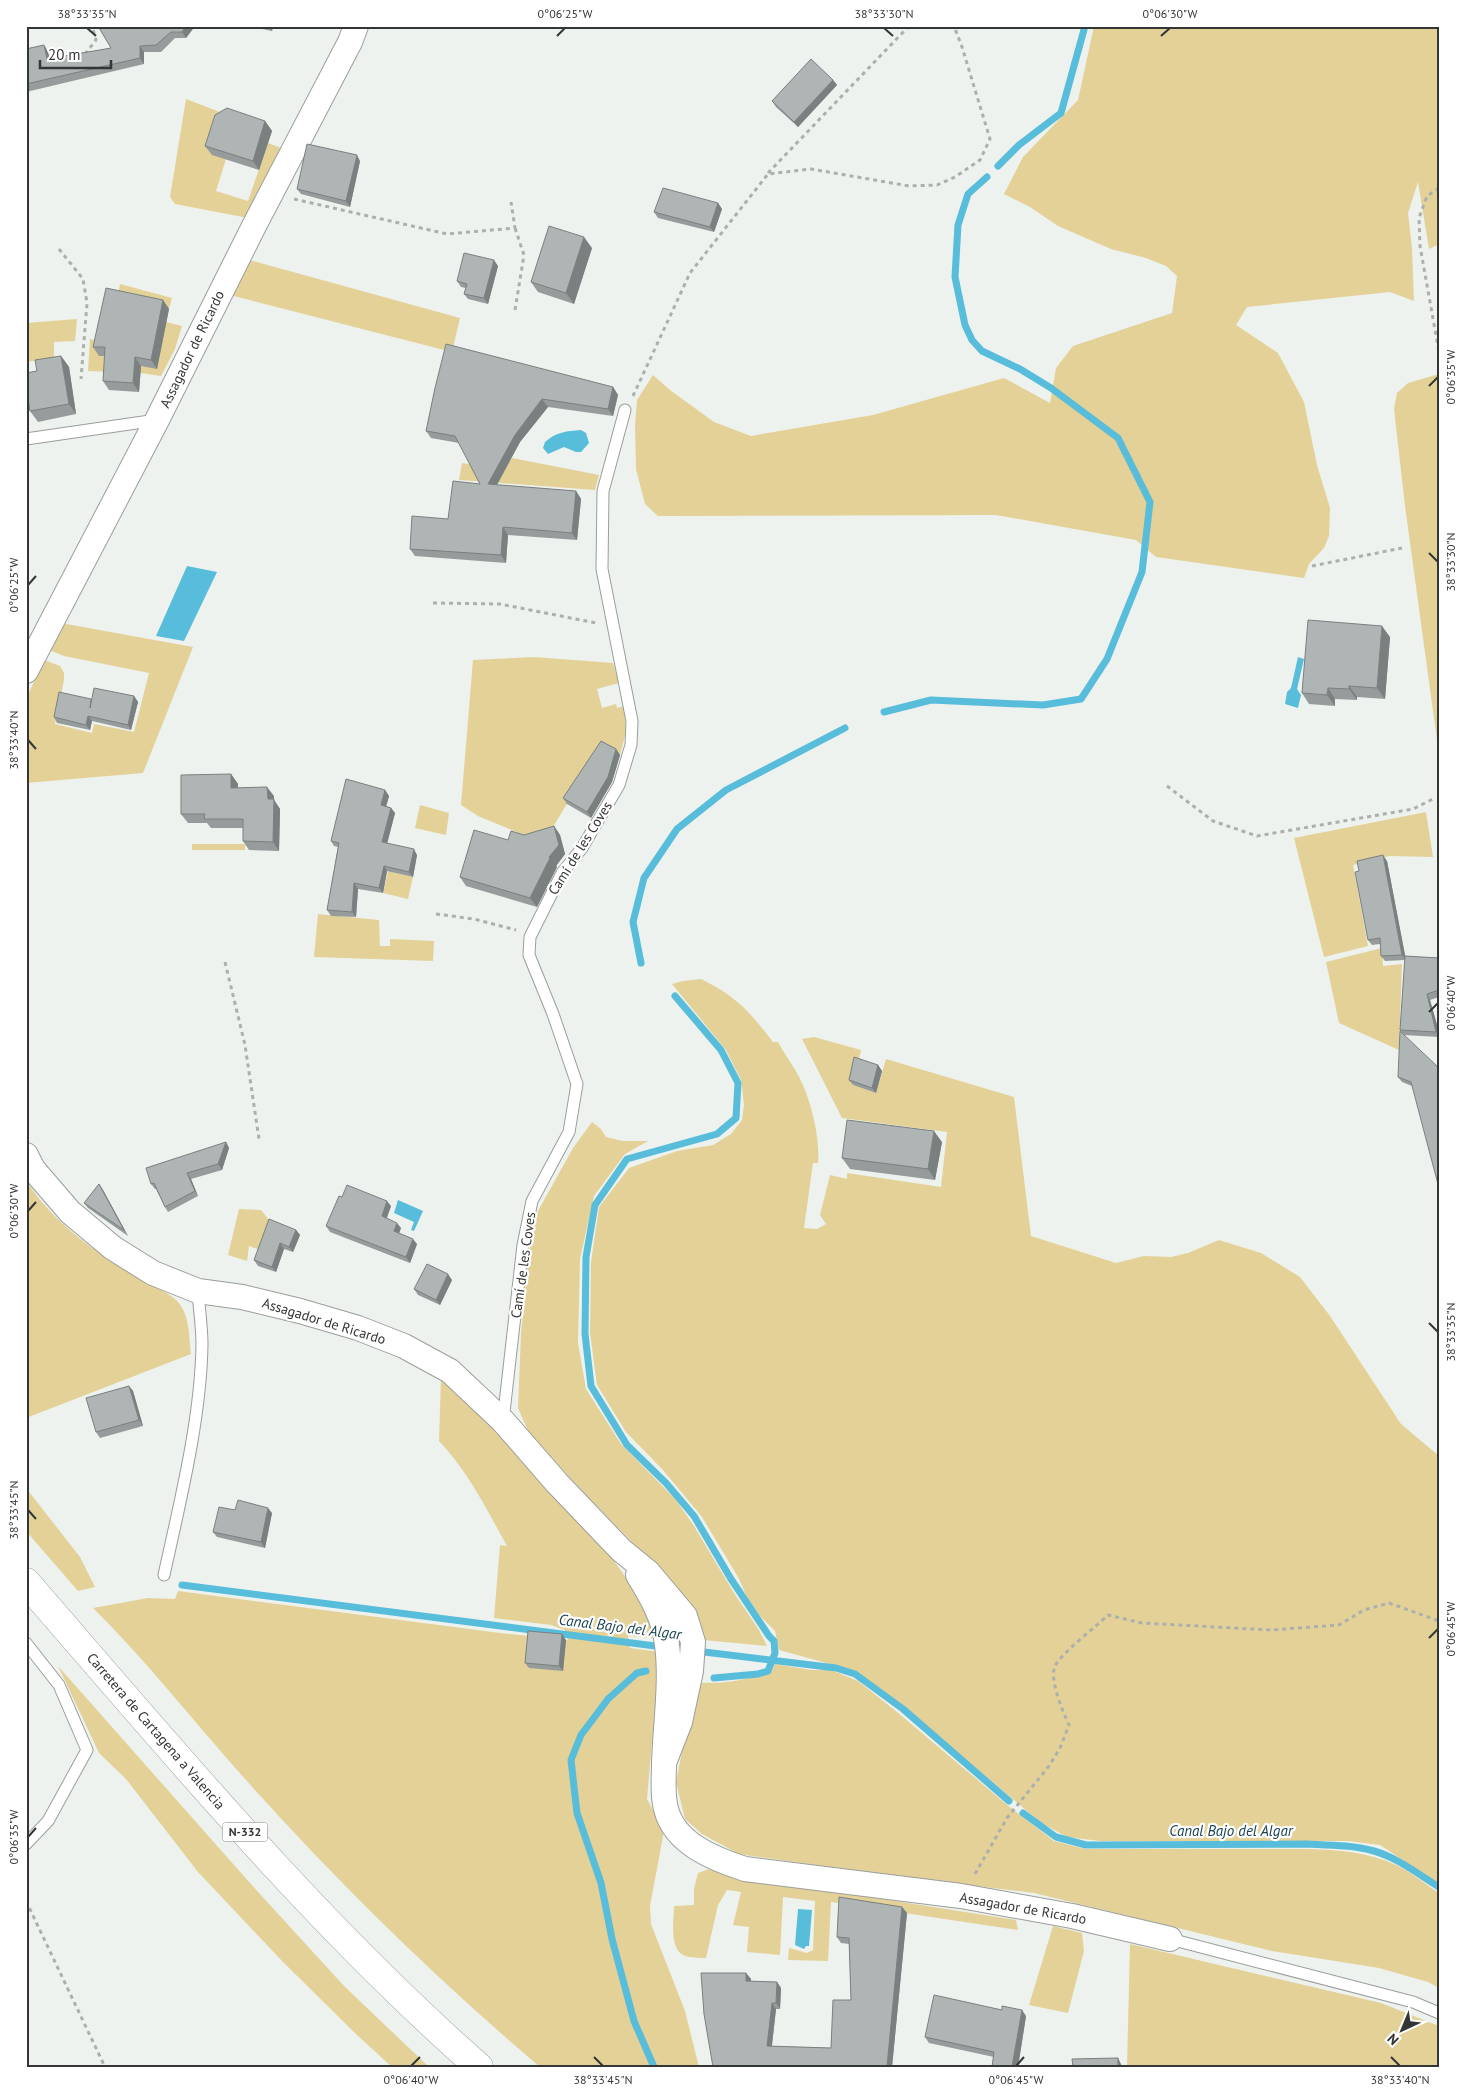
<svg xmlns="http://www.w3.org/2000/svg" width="1465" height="2093" font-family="'PT Sans',sans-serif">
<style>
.green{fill:#e4d197}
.water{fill:#58bcdb}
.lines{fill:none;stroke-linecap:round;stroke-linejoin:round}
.stream{stroke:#58bcdb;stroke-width:7}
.lane-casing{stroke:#9a9e9b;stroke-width:13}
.street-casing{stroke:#9a9e9b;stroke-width:26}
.highway-casing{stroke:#9a9e9b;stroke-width:29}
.path{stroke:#acb0ad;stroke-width:3;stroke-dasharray:4 4;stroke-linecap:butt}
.lane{stroke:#fff;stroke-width:11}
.street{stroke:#fff;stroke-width:24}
.highway{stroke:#fff;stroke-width:28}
.wall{fill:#969c9c}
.shaded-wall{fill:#7a7f7f}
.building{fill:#afb5b5;stroke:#7a7f7f}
.ticks{fill:none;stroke:#343635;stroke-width:2}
.labels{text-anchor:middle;stroke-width:4.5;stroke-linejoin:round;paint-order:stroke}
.shield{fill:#fff;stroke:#717272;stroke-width:1}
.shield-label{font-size:12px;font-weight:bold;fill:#343635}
.street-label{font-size:14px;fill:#343635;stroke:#fff}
.water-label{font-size:15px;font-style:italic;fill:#184451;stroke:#fff}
.neatline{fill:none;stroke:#343635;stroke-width:2}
.ticks-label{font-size:12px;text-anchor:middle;fill:#343635}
</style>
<rect width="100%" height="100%" fill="#edf2ee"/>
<!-- green -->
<path class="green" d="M1094 26H1439V244L1429 249 1418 182 1408 213 1412 248 1414 301 1390 292 1247 307 1236 325 1278 353 1304 402 1317 465 1330 508 1329 536 1324 548 1309 564 1304 578 1156 557 1136 540 996 515 658 516 645 504 636 469 635 425 637 400 653 375 670 390 714 422 751 436 873 415 1004 378 1050 403 1056 368 1073 346 1172 313 1177 276 1166 266 1146 258 1111 249 1058 226 1030 207 1004 194 1023 157 1078 100Z
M186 99 233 117 226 159 216 191 248 201 268 143 281 148 248 218 175 204 170 197Z
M249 260 460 318 452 352 230 295Z
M120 284 172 298 169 309 130 300 118 295Z
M77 319 75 341 54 342V358L26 362V323Z
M166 322 182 326 175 349 161 376 140 373 88 371 90 339 102 342 116 360 156 368Z
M1439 374V755L1405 506 1394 409 1397 393 1408 383Z
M512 458 599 475 595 490 459 480 462 463 505 469Z
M61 623 193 647 143 773 26 783V699L44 660 60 666 64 673V680L55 724 92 733 94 724 134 732 149 673 64 656 49 650Z
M534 657 613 663 619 683 597 689 602 708 616 704 617 708 624 706 626 732 620 755 567 804 543 843 478 816 461 805 473 660Z
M420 805 449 813 446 835 415 828Z
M1426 812 1433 857 1390 856 1353 865 1368 946 1324 957 1294 838Z
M192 844H245V850H192Z
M388 871 413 877 408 899 383 893Z
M318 914 379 920 380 946H390V939L434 941 433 961 314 957Z
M1382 948 1383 966 1402 964 1399 1050 1339 1023 1326 962Z
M701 979C736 996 750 1012 773 1042H778C786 1057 799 1073 805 1090 813 1111 820 1140 818 1163H813L804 1228 817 1229 826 1224 820 1215 830 1175 847 1179V1173L941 1187 947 1132 842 1118 802 1039 814 1037 861 1050 853 1085 876 1093 886 1059 1014 1097 1031 1236 1116 1263 1144 1256 1171 1257 1188 1253 1219 1240 1261 1253 1300 1277 1330 1316 1401 1424 1439 1456V1884L1380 1845 1348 1841H1100L1067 1837 1040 1822 901 1705 863 1677 848 1669 779 1650 775 1631 760 1616 747 1597 738 1577 702 1517 663 1470 626 1432 597 1385 590 1333 591 1262 599 1207 629 1168 677 1151 713 1145 731 1134 742 1120 744 1105 741 1080 726 1050 672 984 683 981Z
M592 1122 601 1129 606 1137 623 1141H648L625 1154 594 1196 580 1259 578 1343 586 1389 621 1444 676 1500 694 1526 734 1593 759 1630 767 1646 703 1640 675 1586 586 1495 529 1433 518 1408 521 1334 528 1255 538 1211 573 1148Z
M26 1180C52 1222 95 1252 137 1277 150 1286 172 1292 181 1306 190 1319 189 1340 191 1354L26 1418Z
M239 1209 261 1210 273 1225 263 1251 249 1246 247 1261 228 1255Z
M441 1378 499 1432 612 1558 641 1599 657 1633 652 1638 628 1636 630 1648 660 1652 647 1799 664 1831 650 1906 651 1924 685 2011 699 2067H540C433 1976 331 1876 238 1771 190 1717 145 1659 93 1608L148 1598 175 1599 178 1591 500 1633 568 1640 565 1630 551 1625 494 1618 500 1545 507 1546C487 1510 468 1471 439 1441Z
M26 1488 80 1557 95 1587 78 1591 26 1531Z
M775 1664 811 1670H831L858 1681 897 1712 1006 1804 1054 1841 1086 1849H1308C1339 1850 1368 1852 1396 1865 1411 1872 1425 1884 1439 1893V1988L1428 1982 1379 1968 1272 1951 1034 1893 883 1875 739 1854 702 1834 685 1819 676 1782 696 1682C721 1685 748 1680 772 1671Z
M58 1666 250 1883 344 1986 429 2067H392L357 2035 283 1962 198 1872 126 1779 99 1753Z
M709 1869 750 1878 1016 1920 1018 1930 831 1902 828 1961 788 1960 789 1948 807 1953 813 1950 815 1901 783 1897 780 1955 747 1952 749 1927 733 1925 741 1892 727 1890 718 1905 706 1958C699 1958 689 1958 683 1955 669 1948 674 1919 674 1906L694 1905V1889L698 1873Z
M1053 1926 1082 1933 1084 1951 1068 2013 1029 2005Z
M1130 1944 1381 2003 1439 2026V2067H1127Z"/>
<!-- water -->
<path class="water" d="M581 430 586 433 589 443 581 452H576L564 447 548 454 543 448 545 442C556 432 567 431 581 430Z
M187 566 217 572 184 641 156 636Z
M1298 657 1304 659 1297 689 1301 695 1298 708 1285 704 1287 692 1291 688Z
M398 1200 423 1211 414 1231 411 1230 414 1222 394 1213Z
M798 1909 812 1910 809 1946H806L804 1949 795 1945Z"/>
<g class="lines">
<!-- stream -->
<path class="stream" d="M998 166 1019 145 1061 113 1085 26
M884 712 931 700 1043 705 1081 699 1107 659 1142 572 1150 502 1118 438 1051 388 1020 369 982 351 972 340 965 325 955 277 958 225 968 194 987 177
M641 963 633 922 644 878 677 829 726 790 845 728
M675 996 721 1050 738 1083 736 1118 717 1134 627 1159 595 1205 586 1257 585 1334 591 1386 627 1445 666 1483 694 1516 731 1579 769 1636 774 1641 775 1653 768 1671 758 1674 714 1678
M182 1585 663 1647
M696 1651 836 1668 855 1674 903 1709 1009 1801
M646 1671 637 1673 608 1699 581 1735 571 1760 577 1813 601 1883 612 1939 634 2021 654 2067
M1023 1813 1056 1837 1086 1845 1307 1844C1329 1845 1352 1845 1374 1851 1398 1858 1418 1874 1439 1887"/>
<defs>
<path id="lane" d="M26 439 157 420
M503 1421 523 1245 532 1201 569 1132 577 1084 553 1014 529 955 530 937 562 873 582 848 619 785 631 745 632 721 602 569 603 491 625 410
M164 1575C180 1502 201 1418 202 1344 202 1327 199 1308 198 1291
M26 1643 59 1685 87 1750 48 1821 26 1844
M1170 1939 1413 2002 1439 2013"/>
<path id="street" d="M26 671 157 420 254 226 350 42 356 26
M26 1155 33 1169 70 1212 113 1248 153 1273 198 1291 242 1297 300 1311 358 1328 404 1346 450 1371 503 1421 557 1483 621 1550 648 1572 685 1616 693 1642 691 1671 680 1722 664 1763
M638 1575C651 1596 665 1620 667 1645 672 1682 665 1726 664 1764 664 1779 662 1794 666 1809 675 1844 714 1859 745 1869L961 1896 1072 1916 1170 1939"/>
<path id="highway" d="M26 1582C171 1749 313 1921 479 2067"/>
</defs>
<!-- lane casing -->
<use href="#lane" class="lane-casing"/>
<!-- street casing -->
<use href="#street" class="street-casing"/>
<!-- highway casing -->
<use href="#highway" class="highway-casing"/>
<!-- path -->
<path class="path" d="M85 54 96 40 92 26
M768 173 909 26
M1439 188 1427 196 1419 218 1420 246 1439 352
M294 199 447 234 515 228 511 202
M59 249 83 279 87 303 81 379
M515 310 524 255 515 228
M633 396 690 273 768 174 811 169 909 186 937 185 955 177 980 160 990 139 962 47 954 26
M1312 566 1402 548
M433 603 500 604 596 623
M1167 786 1213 821 1257 836 1413 809 1433 799
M436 914 474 919 516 930
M225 962 245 1045 259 1139
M975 1874 1007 1818 1049 1766 1060 1748 1069 1725C1063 1712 1051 1684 1054 1669 1056 1657 1097 1626 1108 1615L1142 1623 1271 1630 1339 1625 1364 1610 1389 1603 1439 1621
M26 1901 105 2067"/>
<!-- lane -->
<use href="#lane" class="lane"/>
<!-- street -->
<use href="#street" class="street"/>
<!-- highway -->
<use href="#highway" class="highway"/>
</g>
<!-- wall -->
<path class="wall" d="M98 26H195L186 38H175L161 52H144V64L26 92V49L44 45 48 52 50 59 111 48Z
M248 26H273L272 31Z
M833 80 837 85 798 127 776 107 772 101Z
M265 121 272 131 259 170 212 155 205 146Z
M360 161 350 207 301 194 297 189Z
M718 203 722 209 714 232 658 218 654 212Z
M592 248 574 304 538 292 531 282Z
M498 266 488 304 468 299 464 294 466 288 461 287 457 281Z
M163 300 169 309 157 369 141 366 139 392 109 390 103 381 105 356H99L93 347Z
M61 356 69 367 76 414 38 422 30 411 29 404 26 405V373L37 371Z
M613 387 618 395 613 416 548 407 520 442 497 485 576 491 581 499 577 540 508 535 506 563 415 556 410 549 448 519 480 484 459 443 431 438 426 431 435 388Z
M1390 637 1385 699 1357 697V700L1335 699V706L1309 704 1302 693Z
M134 696 138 702 131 730 92 721 90 730 57 723 54 717 91 699Z
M616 749 620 755 612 782 591 818 567 804 563 798Z
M231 774 238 784V788L274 796V800L280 809 279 851 249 850 243 841V828H211L207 823H188L181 814Z
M385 790 389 796 386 806 391 808 395 813 387 843 417 855 413 877 387 871 383 893 358 889 356 917 331 916 327 910 338 847 334 846 331 841Z
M554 826 560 835 565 854 556 866 557 867 537 907 466 886 460 877 508 840Z
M1387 861 1405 956 1439 958V997L1430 1000 1439 1032V1037L1404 1035 1412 1086 1402 1082 1398 1077 1404 1035 1400 1030 1405 960 1385 961 1381 956 1380 944 1372 945 1368 940 1359 871Z
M878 1065 882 1071 876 1093 853 1085 849 1080Z
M226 1142 229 1148 222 1170 191 1179 198 1196 168 1212 165 1207 156 1189H155L151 1184Z
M942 1142 935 1180 850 1169 842 1158Z
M99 1184 103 1190 128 1236 88 1208 84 1203Z
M342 1197 391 1206 387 1218 401 1228 399 1233 417 1244 410 1263 330 1232 326 1226Z
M296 1230 300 1235 293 1252 284 1249 276 1272 258 1266 254 1260Z
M452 1280 440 1305 418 1295 414 1289Z
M129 1386 133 1391 143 1426 100 1438 96 1432Z
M235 1510 272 1513 265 1548 217 1537 213 1532Z
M566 1640 563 1671 529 1668 525 1663Z
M902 1907 907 1913 892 2067H713L746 1973 751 1979V1981L777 1982 781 1988 780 2009H776L772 2046 831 2048 851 2000 849 1944 841 1943 837 1937Z
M1026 2016 1018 2067H992L994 2057 929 2043 925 2037Z"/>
<!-- shaded-wall -->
<path class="shaded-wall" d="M186 26H195L186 38 182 32Z
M269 26H273L272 31Z
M44 45 48 52 51 66 47 59Z
M140 46 144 52V64L140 58Z
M833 80 837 85 798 127 794 122Z
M265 121 272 131 259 170 253 161Z
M357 155 360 161 350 207 346 201Z
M718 203 722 209 714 232 710 227Z
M584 237 592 248 574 304 566 293Z
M494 260 498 266 488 304 484 298Z
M163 300 169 309 157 369 151 360Z
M61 356 69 367 76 414 69 404Z
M135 357 141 366 139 392 133 383Z
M613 387 618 395 613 416 608 409Z
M542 399 548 407 520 442 493 492 488 484 515 435Z
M576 491 581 499 577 540 572 533Z
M503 527 508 535 506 563 501 555Z
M1382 626 1390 637 1385 699 1377 688Z
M1349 686 1357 697V700L1349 689Z
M1328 688 1335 699V706L1327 695Z
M134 696 138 702 131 730 128 725Z
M88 716 92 721 90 730 86 725Z
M616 749 620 755 612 782 591 818 587 812Z
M231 774 238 784V797L231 788Z
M267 787 274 796V800L280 809 279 851 273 842 268 799Z
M385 790 389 796 385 811 381 805Z
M391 808 395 813 386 848 382 842Z
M554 826 560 835 565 854 556 866 557 867 537 907 530 898 549 857Z
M414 849 417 855 413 877 409 872Z
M1383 855 1387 861 1406 960 1402 955Z
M384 866 387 871 383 893 379 888Z
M354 883 358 889 356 917 352 912Z
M1427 994 1430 1000 1439 1032V1035L1436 1032Z
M878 1065 882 1071 876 1093 872 1088Z
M934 1131 942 1142 935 1180 928 1169Z
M226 1142 229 1148 222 1170 218 1164Z
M187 1173 191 1179 198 1196 195 1191Z
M99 1184 103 1190 128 1236 124 1230Z
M387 1201 391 1206 385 1222 382 1216Z
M397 1223 401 1228 398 1236 394 1231Z
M296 1230 300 1235 293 1252 289 1247Z
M413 1239 417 1244 410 1263 406 1257Z
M280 1243 284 1249 276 1272 272 1267Z
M448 1274 452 1280 440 1305 436 1300Z
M129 1386 133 1391 143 1426 139 1420Z
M268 1508 272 1513 265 1548 261 1542Z
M562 1634 566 1640 563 1671 559 1666Z
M902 1907 907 1913 892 2067H887Z
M746 1973 751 1979V1987L746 1981Z
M777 1982 781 1988 780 2009 776 2003Z
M772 2003 776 2009 771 2052 767 2046Z
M1022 2010 1026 2016 1018 2067H1012Z
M1118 2058 1121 2064 1122 2067H1118Z"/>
<!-- building -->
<path class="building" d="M98 26H186L182 32H171L156 45 140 46V58L26 84V49L44 45 47 59 111 48Z
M811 59 833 80 794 122 772 101Z
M227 108 265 121 253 161 205 146 215 115Z
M307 144 357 155 346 201 297 189Z
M663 188 718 203 710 227 654 212Z
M549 226 584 237 566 293 531 282Z
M464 253 494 260 484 298 464 294 467 284 457 281Z
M106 288 163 300 151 360 135 357 133 383 103 381 105 347H93Z
M446 344 613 387 608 409 542 399 515 435 488 484 576 491 572 533 503 527 501 555 410 549 412 516 448 519 453 481 480 484 455 436 426 431 435 388Z
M61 356 69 404 30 411 27 393H26V373L37 371 35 360Z
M1308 620 1382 626 1377 688 1349 686V689L1328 688 1327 695 1302 693Z
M94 688 134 696 128 725 88 716 86 725 54 717 59 692 91 699 90 708Z
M601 741 616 749 608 777 587 812 563 798Z
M231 774V788L267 787 268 799H274L273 842 243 841V819H204L205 814H181V775Z
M346 779 385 790 381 805 391 808 382 842 414 849 409 872 384 866 379 888 354 883 352 912 327 910 339 843 331 841Z
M554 826 559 845 549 857 550 858 530 898 460 877 474 830 508 840 511 831 524 835Z
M1383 855 1402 955 1381 956 1380 938 1368 940 1355 872 1359 871 1357 861Z
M1405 956 1439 958V990L1427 994 1436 1032 1400 1030Z
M1400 1031 1439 1068V1188L1411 1082 1398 1077Z
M854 1057 878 1065 872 1088 849 1080Z
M847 1120 934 1131 928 1169 842 1158Z
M226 1142 218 1164 187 1173 195 1191 165 1207 154 1183 151 1184 146 1168Z
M99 1184 124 1230 84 1203Z
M347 1185 387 1201 382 1216 397 1223 394 1231 413 1239 406 1257 326 1226 339 1196 342 1197Z
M269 1219 296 1230 289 1247 280 1243 272 1267 254 1260Z
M427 1264 448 1274 436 1300 414 1289Z
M129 1386 139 1420 96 1432 86 1398Z
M238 1500 268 1508 261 1542 213 1532 219 1507 235 1510Z
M528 1631 562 1634 559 1666 525 1663Z
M839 1897 902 1907 887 2067H713L704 2014 701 1973H746V1981L777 1982 776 2003H772L767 2046 831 2048 833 2000H851L849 1938 837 1937Z
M934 1995 1002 2010V2006L1022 2010 1012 2067H992L994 2052 925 2037Z
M1118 2058V2067H1073L1072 2059Z"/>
<!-- ticks -->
<path class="ticks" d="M87 28 96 36M884 28 893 36M557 36 565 28M1161 36 1170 28M1429 386 1438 377M1429 553 1438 562M28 585 36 576M28 740 36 749M1429 1012 1438 1003M28 1211 36 1202M1429 1323 1438 1332M28 1510 36 1519M1429 1638 1438 1629M28 1837 36 1828M594 2057 603 2066M1391 2057 1400 2066M411 2066 420 2057M1016 2066 1024 2057"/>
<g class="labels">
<!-- shield labels -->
<rect class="shield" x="222.5" y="1822.5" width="45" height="19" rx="4"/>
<g class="shield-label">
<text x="245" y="1836">N-332</text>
</g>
<!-- street labels -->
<g class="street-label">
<text transform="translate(192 349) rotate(-64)" y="5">Assagador de Ricardo</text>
<text transform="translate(580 848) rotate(-58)" y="5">Camí de les Coves</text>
<text transform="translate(523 1265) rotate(-82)" y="5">Camí de les Coves</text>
<text transform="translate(324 1321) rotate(17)" y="5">Assagador de Ricardo</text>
<text transform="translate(156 1731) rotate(49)" y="5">Carretera de Cartagena a Valencia</text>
<text transform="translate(1023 1908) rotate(10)" y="5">Assagador de Ricardo</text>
</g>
<!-- water labels -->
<g class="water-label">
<text transform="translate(620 1627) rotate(7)" y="5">Canal Bajo del Algar</text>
<text x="1231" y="1836">Canal Bajo del Algar</text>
</g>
</g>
<!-- border -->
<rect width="1465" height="2093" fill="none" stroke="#ffffff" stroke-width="55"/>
<!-- north arrow -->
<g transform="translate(1402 2030) rotate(224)" stroke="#ffffff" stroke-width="4" paint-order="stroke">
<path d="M0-4L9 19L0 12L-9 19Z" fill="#343635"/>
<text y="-8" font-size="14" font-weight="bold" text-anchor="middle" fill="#343635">N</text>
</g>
<!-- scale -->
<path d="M40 60v8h71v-8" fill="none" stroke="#343635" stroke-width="2.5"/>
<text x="48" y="60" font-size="15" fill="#343635" stroke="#ffffff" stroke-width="4" paint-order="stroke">20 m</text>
<rect x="28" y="28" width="1410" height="2038" class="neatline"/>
<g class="ticks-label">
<text x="87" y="18">38°33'35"N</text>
<text x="565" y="18">0°06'25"W</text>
<text x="884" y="18">38°33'30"N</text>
<text x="1170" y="18">0°06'30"W</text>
<text transform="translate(1451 377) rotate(-90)" y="4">0°06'35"W</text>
<text transform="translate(1451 562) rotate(-90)" y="4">38°33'30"N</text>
<text transform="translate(14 585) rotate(-90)" y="4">0°06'25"W</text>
<text transform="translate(14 740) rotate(-90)" y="4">38°33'40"N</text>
<text transform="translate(1451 1003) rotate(-90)" y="4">0°06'40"W</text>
<text transform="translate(14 1211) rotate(-90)" y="4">0°06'30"W</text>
<text transform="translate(1451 1332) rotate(-90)" y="4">38°33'35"N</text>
<text transform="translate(14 1510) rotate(-90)" y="4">38°33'45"N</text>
<text transform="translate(1451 1629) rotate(-90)" y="4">0°06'45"W</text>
<text transform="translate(14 1837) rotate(-90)" y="4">0°06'35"W</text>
<text x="411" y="2084">0°06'40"W</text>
<text x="603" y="2084">38°33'45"N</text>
<text x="1016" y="2084">0°06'45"W</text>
<text x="1400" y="2084">38°33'40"N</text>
</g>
</svg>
